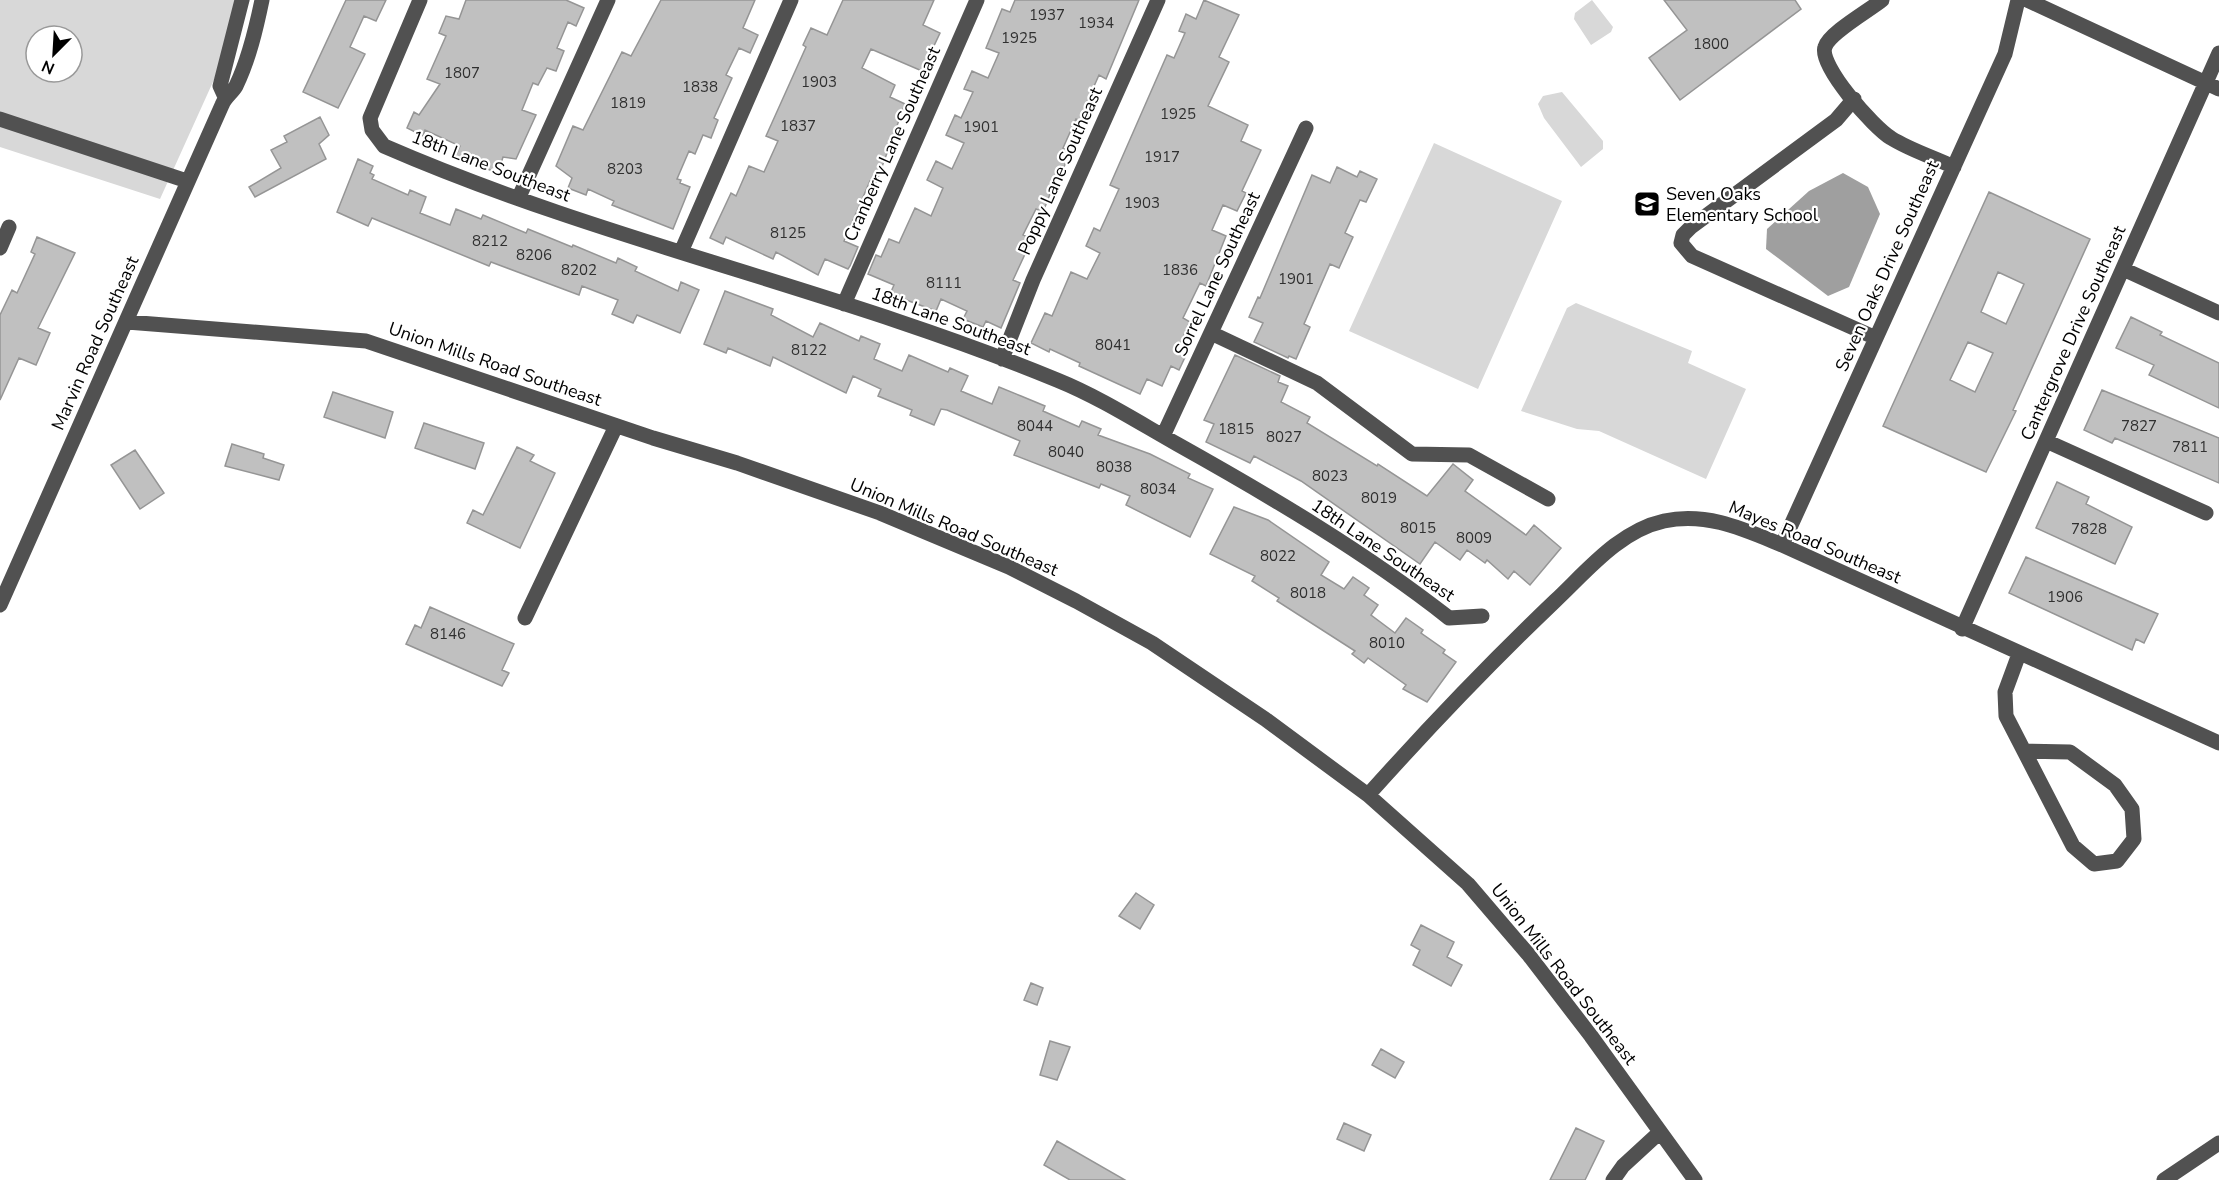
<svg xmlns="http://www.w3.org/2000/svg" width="2219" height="1180" font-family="'Nunito Sans',sans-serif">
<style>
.green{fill:#d8d8d8;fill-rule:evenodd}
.water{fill:#9f9f9f}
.building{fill:#c0c0c0;stroke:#959595;stroke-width:1.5;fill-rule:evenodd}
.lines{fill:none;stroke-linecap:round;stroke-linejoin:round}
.minor{stroke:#515151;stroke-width:15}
.labels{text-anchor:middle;stroke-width:4.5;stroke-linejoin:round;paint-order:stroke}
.number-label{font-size:15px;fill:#303030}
.street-label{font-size:18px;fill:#000;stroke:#fff}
.poi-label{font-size:18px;fill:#000;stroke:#fff;text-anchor:start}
</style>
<rect width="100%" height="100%" fill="#fff"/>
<!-- green -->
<path class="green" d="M0 0H250L160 199 0 147ZM36 36H72V72H36Z
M1592 0 1613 27 1611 32 1591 45 1574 19 1575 13Z
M1562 92 1603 141V149L1581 167 1544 118 1538 104 1543 96Z
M1434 143 1562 201 1478 389 1349 331Z
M1576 303 1692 351 1688 363 1746 389 1706 479 1599 431 1577 429 1521 411 1567 308Z"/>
<!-- water -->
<path class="water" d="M1843 173 1868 187 1880 214 1849 287 1828 296 1766 249 1767 229 1809 191Z"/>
<!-- building -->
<path class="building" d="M346 0H386L376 21 364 16 350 47 365 54 338 108 303 92Z
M466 0H566L584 8 576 26 568 22 557 48 564 51 556 71 547 68 538 85 533 83 522 110 536 115 516 159 503 157 498 173 455 157 460 146 425 130 423 136 407 128 414 112 419 115 440 84 427 79 446 36 439 33 446 16 459 19Z
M661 0H755L743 28 758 35 750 53 739 48 726 75 732 78 714 118 718 120 711 138 703 135 695 154 689 151 677 179 681 180 680 183 690 187 673 229 612 205 614 201 588 189 586 195 568 188 572 178 556 166 573 126 583 130 622 52 631 56Z
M843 0H934L923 25 940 33 922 71 871 49 862 68 895 85 890 97 905 104 876 183 870 181 844 241 858 247 850 266 848 269 825 259 818 275 776 252 773 259 726 237 723 244 710 238 731 193 736 196 749 166 764 172 778 141 766 136 806 47 803 45 811 28 827 35Z
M1015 0H1139L1106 79 1099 75 1087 102 1091 104 1083 122 1076 119 1063 148 1070 151 1064 167 1061 166 1043 212 1036 209 1023 235 1032 239 1013 280 1020 283 1001 328 986 321 983 327 963 319 967 311 941 299 936 311 890 294 894 285 868 274 876 255 881 257 889 239 899 243 915 208 931 216 943 188 927 180 936 161 952 169 964 143 946 135 955 115 961 118 973 92 964 89 972 71 988 78 999 53 986 48 1002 9 1010 12Z
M1204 0 1239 15 1219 57 1229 62 1208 106 1248 125 1241 141 1261 150 1242 191 1246 193 1237 211 1223 205 1212 230 1226 236 1206 286 1200 283 1183 318 1190 322 1177 350 1186 355 1179 370 1171 366 1162 386 1147 379 1140 394 1079 366 1080 363 1050 349 1049 352 1031 343 1045 313 1052 316 1071 272 1087 279 1100 253 1086 246 1094 228 1100 231 1119 189 1110 185 1167 55 1174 58 1185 33 1179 31 1186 14 1196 19Z
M1664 0H1795L1801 9 1680 100 1649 58 1687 30Z
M320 117 329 135 319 144 326 159 255 197 249 187 281 168 271 150 287 142 284 136Z
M358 159 373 166 370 173 374 175 372 179 408 195 410 190 426 197 420 213 450 225 456 209 481 219 483 215 526 233 528 229 572 247 573 245 616 263 618 258 637 267 635 271 678 291 681 282 699 290 680 333 637 315 633 323 612 314 618 300 582 286 579 295 491 262 489 266 372 218 368 226 337 212Z
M1337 167 1357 177 1360 171 1377 179 1366 202 1360 200 1345 233 1353 237 1339 268 1330 264 1304 324 1310 327 1296 359 1289 356 1288 358 1254 342 1263 323 1249 317 1258 297 1260 298 1312 175 1330 183Z
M1989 192 2090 239 2013 410 2016 411 1986 472 1883 426ZM1998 272 2024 284 2006 324 1981 312ZM1968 342 1993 353 1975 392 1950 380Z
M37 237 75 253 38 328 50 333 36 365 19 358 0 400V315L12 290 17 293 35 254 31 252Z
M725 291 773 309 771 315 813 337 820 323 859 341 861 336 880 344 874 359 902 371 909 355 948 372 950 368 968 376 961 391 992 404 999 387 1021 396 1045 406 1043 411 1079 427 1082 421 1101 429 1098 435 1150 454 1190 474 1188 478 1213 489 1190 537 1126 505 1130 496 1101 484 1099 488 1014 455 1020 441 947 410 941 409 934 425 910 415 912 410 878 396 881 389 853 376 846 393 773 357 770 366 728 348 726 353 704 344Z
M2131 317 2162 332 2160 335 2219 363V408L2149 375 2154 365 2116 348Z
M1235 355 1280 376 1278 382 1288 386 1281 402 1310 417 1307 423 1377 466 1378 464 1427 496 1453 464 1473 480 1465 491 1526 535 1534 525 1561 548 1530 585 1514 571 1508 579 1487 560 1485 563 1467 550 1460 560 1435 542 1420 564 1301 481 1254 456 1250 463 1206 442 1214 424 1204 420Z
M2102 390 2219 438V483L2115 438 2112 443 2084 430Z
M333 392 393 412 385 438 324 417Z
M424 423 484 443 475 469 415 448Z
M232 444 264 454 263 458 284 465 279 480 225 466Z
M517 447 534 455 530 461 555 473 520 548 467 523 473 510 483 515Z
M135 450 164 493 140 509 111 465Z
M2057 482 2089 497 2086 504 2132 527 2115 564 2036 528Z
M1234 507 1268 520 1329 562 1321 575 1344 589 1353 577 1369 588 1364 595 1378 605 1371 615 1395 633 1406 618 1423 630 1421 633 1445 650 1443 653 1456 662 1427 702 1403 689 1406 685 1368 658 1364 663 1352 654 1355 651 1277 601 1279 598 1252 581 1255 576 1210 554Z
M2026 557 2158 614 2144 643 2136 639 2132 650 2009 593Z
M430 607 514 644 502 670 509 673 502 686 406 644 415 625 421 628Z
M1136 893 1154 905 1140 929 1119 916Z
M1421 925 1454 942 1447 957 1462 965 1451 986 1413 965 1420 950 1411 945Z
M1031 983 1043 988 1037 1005 1024 1000Z
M1050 1041 1070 1047 1057 1080 1040 1075Z
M1381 1049 1404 1062 1395 1078 1372 1065Z
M1344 1123 1371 1135 1364 1151 1337 1139Z
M1576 1128 1604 1141 1585 1180H1550Z
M1057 1141 1125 1180H1070L1044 1165Z"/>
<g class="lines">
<!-- minor -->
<path class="minor" d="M420 0 370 118 372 130 384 146C602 241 837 289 1057 380 1099 397 1138 422 1177 444 1270 496 1365 552 1449 618L1482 616
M1882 0C1870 10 1829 33 1825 47 1818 65 1874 128 1891 138 1910 150 1933 157 1954 167
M2027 0 2219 89
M225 97 220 86 242 0
M1854 99 1836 120 1691 227 1683 235 1681 243 1692 256 1876 338
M0 119 187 181
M519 197 608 0
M0 248 9 227
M681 252 791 0
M2123 269 2219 313
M844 304 977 0
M127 322 366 341 653 438 737 463 880 513 1009 567 1076 601 1152 643 1265 719 1368 795 1468 884 1528 954 1591 1036 1695 1180
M1211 333 1317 383 1412 454 1469 455 1548 499
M1002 359 1033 280 1158 0
M1163 436 1306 128
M2046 441 2206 513
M1782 545 2005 54 2018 0
M0 605 222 105C225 97 232 93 236 86 249 59 256 29 262 0
M525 618 616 426
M1962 629 2219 53
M2019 654 2005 692 2006 716 2073 846 2094 864 2117 861 2134 839 2132 809 2115 785 2070 752 2024 751
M1368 795C1428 728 1490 663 1555 601 1587 571 1619 531 1664 521 1707 512 1743 529 1782 545L2219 743
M1613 1180 1623 1166 1660 1132
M2164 1180 2219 1143"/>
</g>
<!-- icons -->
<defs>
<symbol id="school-square" viewBox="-11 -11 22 22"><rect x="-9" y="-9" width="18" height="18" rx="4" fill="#000" stroke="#fff"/><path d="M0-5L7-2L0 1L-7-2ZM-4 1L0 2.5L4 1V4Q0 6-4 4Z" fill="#fff"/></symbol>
</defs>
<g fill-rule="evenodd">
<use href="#school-square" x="1632" y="189" width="30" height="30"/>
</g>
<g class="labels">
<!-- number labels -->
<g class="number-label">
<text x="1047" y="20">1937</text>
<text x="1096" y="28">1934</text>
<text x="1019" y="43">1925</text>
<text x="1711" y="49">1800</text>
<text x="462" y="78">1807</text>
<text x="819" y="87">1903</text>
<text x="700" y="92">1838</text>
<text x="628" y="108">1819</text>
<text x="1178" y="119">1925</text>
<text x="798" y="131">1837</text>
<text x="981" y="132">1901</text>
<text x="1162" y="162">1917</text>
<text x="625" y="174">8203</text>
<text x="1142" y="208">1903</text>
<text x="788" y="238">8125</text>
<text x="490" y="246">8212</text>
<text x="534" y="260">8206</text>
<text x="579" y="275">8202</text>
<text x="1180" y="275">1836</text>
<text x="1296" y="284">1901</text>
<text x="944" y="288">8111</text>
<text x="1113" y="350">8041</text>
<text x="809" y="355">8122</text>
<text x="1035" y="431">8044</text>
<text x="2139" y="431">7827</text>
<text x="1236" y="434">1815</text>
<text x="1284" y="442">8027</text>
<text x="2190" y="452">7811</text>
<text x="1066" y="457">8040</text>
<text x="1114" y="472">8038</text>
<text x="1330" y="481">8023</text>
<text x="1158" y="494">8034</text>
<text x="1379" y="503">8019</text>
<text x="1418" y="533">8015</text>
<text x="2089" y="534">7828</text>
<text x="1474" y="543">8009</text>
<text x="1278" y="561">8022</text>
<text x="1308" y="598">8018</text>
<text x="2065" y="602">1906</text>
<text x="448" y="639">8146</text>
<text x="1387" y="648">8010</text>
</g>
<!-- street labels -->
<g class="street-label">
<text transform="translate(892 144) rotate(-66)" y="6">Cranberry Lane Southeast</text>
<text transform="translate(491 166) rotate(21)" y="6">18th Lane Southeast</text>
<text transform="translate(1060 171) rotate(-66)" y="6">Poppy Lane Southeast</text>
<text transform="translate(1887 266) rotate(-66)" y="6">Seven Oaks Drive Southeast</text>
<text transform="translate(1217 274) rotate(-65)" y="6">Sorrel Lane Southeast</text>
<text transform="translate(951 321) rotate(20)" y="6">18th Lane Southeast</text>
<text transform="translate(2073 333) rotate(-66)" y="6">Cantergrove Drive Southeast</text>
<text transform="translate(95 343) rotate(-66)" y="6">Marvin Road Southeast</text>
<text transform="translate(495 364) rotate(19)" y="6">Union Mills Road Southeast</text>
<text transform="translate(954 527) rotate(23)" y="6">Union Mills Road Southeast</text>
<text transform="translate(1815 542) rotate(23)" y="6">Mayes Road Southeast</text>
<text transform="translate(1383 550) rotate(34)" y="6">18th Lane Southeast</text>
<text transform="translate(1564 974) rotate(52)" y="6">Union Mills Road Southeast</text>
</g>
<!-- poi labels -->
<g class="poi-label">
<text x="1666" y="200">Seven Oaks<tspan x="1666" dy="21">Elementary School</tspan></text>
</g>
</g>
<!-- north arrow -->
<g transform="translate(54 54) rotate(204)"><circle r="28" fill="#ffffff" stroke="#999999" stroke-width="1.5"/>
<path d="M0-4.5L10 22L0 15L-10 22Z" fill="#000000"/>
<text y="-9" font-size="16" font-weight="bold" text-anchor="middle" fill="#000000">N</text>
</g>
</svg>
